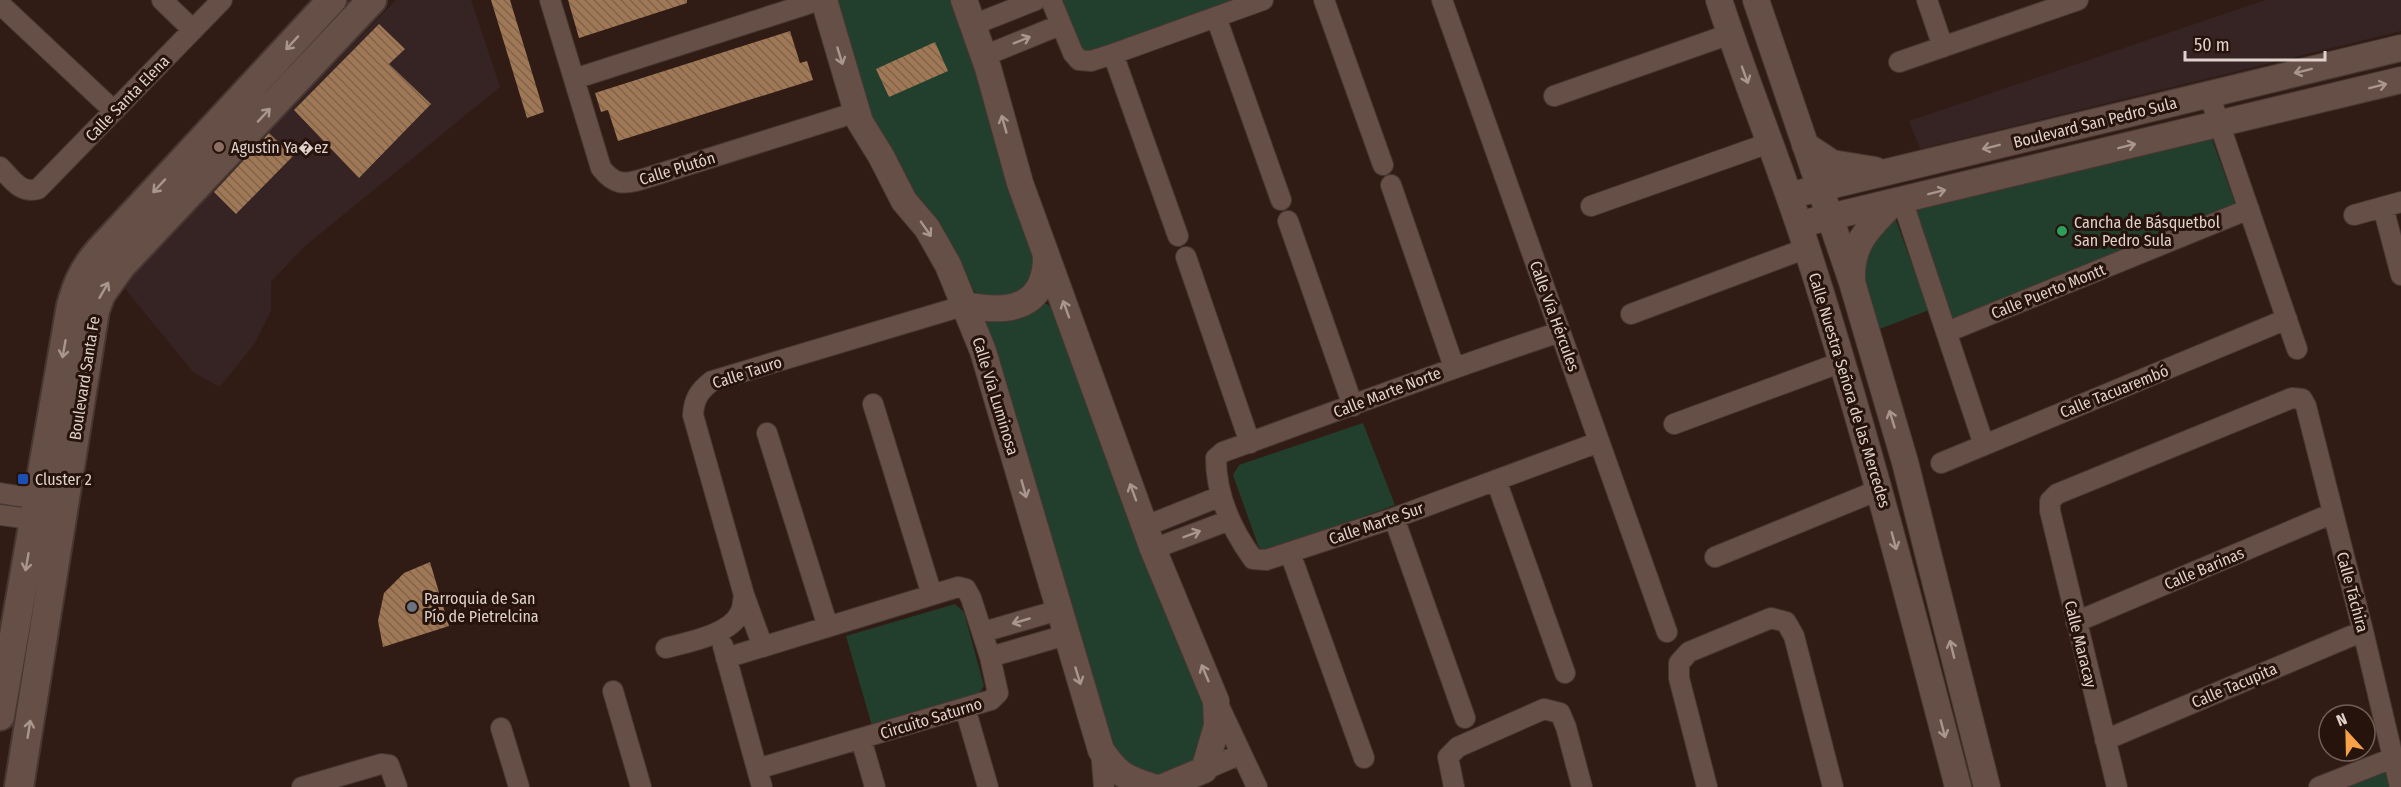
<svg xmlns="http://www.w3.org/2000/svg" width="2401" height="787" font-family="'Fira Sans Condensed',sans-serif">
<style>
.education{fill:#362323}
.green{fill:#223f2d}
.building{fill:url(#building-back-hatch)}
.lines{fill:none;stroke-linecap:round;stroke-linejoin:round}
.minor-casing{stroke:#473732;stroke-width:22}
.tertiary-casing{stroke:#473732;stroke-width:28}
.secondary-casing{stroke:#473732;stroke-width:32}
.minor{stroke:#664f46;stroke-width:20}
.tertiary{stroke:#664f46;stroke-width:26}
.secondary{stroke:#664f46;stroke-width:28}
.oneway{stroke:#a9968f}
.education-dot{fill:#8d6e63;stroke:#26130b;stroke-width:2}
.leisure-dot{fill:#2e9e5b;stroke:#26130b;stroke-width:2}
.transit-dot{fill:#1a4fb4;stroke:#26130b;stroke-width:2}
.worship-dot{fill:#6b7280;stroke:#26130b;stroke-width:2}
.labels{text-anchor:middle;stroke-width:6;stroke-linejoin:round;paint-order:stroke}
.street-label{font-size:16px;fill:#dfd1cb;stroke:#26130b}
.poi-label{font-size:16px;fill:#dfd1cb;stroke:#26130b;text-anchor:start}
</style>
<defs>
<pattern id="building-back-hatch" width="6" height="6" patternUnits="userSpaceOnUse" patternTransform="scale(1.5)"><rect width="6" height="6" fill="#a07855"/><path d="M-1 5l2 2M0 0l6 6M5-1l2 2" fill="none" stroke="#7f644d"/></pattern>
</defs>
<rect width="100%" height="100%" fill="#301c14"/>
<!-- education -->
<path class="education" d="M396 0H471L500 87 304 247 271 282V311L255 343 220 387 194 373 121 284Z
M2265 0H2401V31L1920 149 1909 121Z"/>
<!-- green -->
<path class="green" d="M827 0H956L1038 264 1024 297 985 298 974 291 937 223 904 192 867 119Z
M1062 0H1235L1089 52 1079 49Z
M2212 139 2236 206 1950 321 1912 211Z
M1895 218 1929 310 1872 332 1862 298 1866 251Z
M1043 302 1052 307 1211 713 1198 763 1153 781 1116 760 984 323 991 318Z
M1363 423 1395 505 1269 551 1259 548 1233 475 1239 465Z
M955 604 964 612 984 686 978 695 872 726 846 636Z
M2392 758 2399 787H2319Z"/>
<!-- building -->
<path class="building" d="M491 0H510L544 112 527 118Z
M568 0H687V3L579 38Z
M379 24 405 49 389 64 431 104 359 178 294 110Z
M790 31 800 63 807 61 813 80 618 141 608 110 601 112 595 93Z
M935 42 948 71 889 97 876 69Z
M269 133 293 156 236 214 214 192Z
M430 562 449 626 383 647 378 621 384 593 404 573Z"/>
<g class="lines">
<defs>
<path id="minor" d="M162 0 193 30
M550 0 601 168C614 185 624 185 643 179L857 112
M1051 0 1073 53 1079 60 1091 61 1113 54 1263 0
M1324 0 1383 165
M1442 0 1667 632
M1927 0 1943 47
M0 4 114 111
M1216 17 1281 200
M973 25 1036 0
M1113 54 1178 236
M984 56 1060 25
M1899 62 2078 0
M574 79 820 0
M2209 94 2297 349
M1554 96 1730 34
M0 167C12 179 20 194 38 189L222 0
M1391 185 1454 367
M1902 200 1984 445
M1591 206 1769 143
M2383 207 2401 275
M2354 215 2401 202
M1288 221 1353 406
M1186 257 1250 443
M1631 314 1807 248
M1560 332C1447 369 1335 412 1223 452L1216 458C1216 495 1232 530 1253 559L1266 560 1394 518 1599 442
M1947 332 2249 209
M873 404 932 595
M1674 424 1842 362
M767 433 828 627
M1941 463 2287 319
M1496 480 1565 673
M0 493 50 501
M0 515 45 521
M1394 518 1465 718
M1146 526 1221 496
M1153 549 1230 520
M1290 553 1364 758
M1715 557 1881 489
M744 595 763 647
M2076 622 2333 513
M983 632 1059 610
M723 646 762 787
M666 648C687 642 730 635 740 613 743 608 743 600 744 595L693 415C694 399 699 391 712 381L966 305
M990 657 1066 635
M726 658 958 587 966 589 971 598 990 657 998 693 991 700 757 769
M613 691 641 787
M1218 704 1257 787
M965 708 988 787
M501 728 519 787
M861 739 875 787
M2105 740 2363 631
M1101 750 1104 787
M1204 770 1241 754
M302 787 381 764 389 765 397 787
M1454 787 1448 757 1458 747 1544 709 1560 713 1566 727 1582 787
M1707 787 1679 678V663L1689 652 1771 618 1786 622 1794 636 1833 787
M2117 787 2050 511V501L2057 494 2292 398 2302 399 2306 406 2363 631 2400 787
M2319 787 2393 758"/>
<path id="tertiary" d="M824 0 860 122 881 156 904 201 927 228 948 265 983 351 1101 750C1117 774 1125 778 1153 787
M964 0 988 68 1020 183 1153 549 1216 701 1217 726 1204 770 1163 787
M1719 0C1746 83 1780 165 1807 249 1864 426 1911 606 1958 787
M1756 0 1852 282 1905 462 1987 787
M1805 145 1832 163 1875 170
M1804 192 2401 48
M1813 221 2401 80
M1852 279C1851 242 1870 227 1894 202
M966 305C1010 314 1047 308 1046 254"/>
<path id="secondary" d="M0 716 71 306C77 284 84 268 100 250L332 0
M19 787 95 310 101 294 121 266 372 0"/>
</defs>
<!-- minor casing -->
<use href="#minor" class="minor-casing"/>
<!-- tertiary casing -->
<use href="#tertiary" class="tertiary-casing"/>
<!-- secondary casing -->
<use href="#secondary" class="secondary-casing"/>
<!-- minor -->
<use href="#minor" class="minor"/>
<!-- tertiary -->
<use href="#tertiary" class="tertiary"/>
<!-- secondary -->
<use href="#secondary" class="secondary"/>
</g>
<!-- one-way arrows -->
<defs><path id="oneway-shaft" d="M-6 0H5M1.5-3L5.5 0L1.5 3" fill="none" stroke-width="1.6" stroke-linecap="round" stroke-linejoin="round" transform="scale(1.5)"/></defs>
<g class="oneway">
<use href="#oneway-shaft" transform="translate(1022 40) rotate(-22)"/>
<use href="#oneway-shaft" transform="translate(292 43) rotate(133)"/>
<use href="#oneway-shaft" transform="translate(840 56) rotate(73)"/>
<use href="#oneway-shaft" transform="translate(2303 71) rotate(166)"/>
<use href="#oneway-shaft" transform="translate(1745 75) rotate(70)"/>
<use href="#oneway-shaft" transform="translate(2378 86) rotate(-14)"/>
<use href="#oneway-shaft" transform="translate(264 115) rotate(-47)"/>
<use href="#oneway-shaft" transform="translate(1004 124) rotate(-106)"/>
<use href="#oneway-shaft" transform="translate(2127 146) rotate(-14)"/>
<use href="#oneway-shaft" transform="translate(1991 147) rotate(166)"/>
<use href="#oneway-shaft" transform="translate(159 186) rotate(133)"/>
<use href="#oneway-shaft" transform="translate(1937 192) rotate(-14)"/>
<use href="#oneway-shaft" transform="translate(926 229) rotate(55)"/>
<use href="#oneway-shaft" transform="translate(104 290) rotate(-60)"/>
<use href="#oneway-shaft" transform="translate(1066 309) rotate(-110)"/>
<use href="#oneway-shaft" transform="translate(64 349) rotate(100)"/>
<use href="#oneway-shaft" transform="translate(1892 419) rotate(-107)"/>
<use href="#oneway-shaft" transform="translate(1024 489) rotate(74)"/>
<use href="#oneway-shaft" transform="translate(1133 492) rotate(-110)"/>
<use href="#oneway-shaft" transform="translate(1192 534) rotate(-21)"/>
<use href="#oneway-shaft" transform="translate(1894 541) rotate(75)"/>
<use href="#oneway-shaft" transform="translate(27 562) rotate(100)"/>
<use href="#oneway-shaft" transform="translate(1021 621) rotate(164)"/>
<use href="#oneway-shaft" transform="translate(1952 649) rotate(-104)"/>
<use href="#oneway-shaft" transform="translate(1205 673) rotate(-113)"/>
<use href="#oneway-shaft" transform="translate(1078 676) rotate(73)"/>
<use href="#oneway-shaft" transform="translate(29 729) rotate(-81)"/>
<use href="#oneway-shaft" transform="translate(1943 729) rotate(75)"/>
</g>
<!-- markers -->
<circle class="education-dot" cx="219" cy="147" r="6"/>
<circle class="leisure-dot" cx="2062" cy="231" r="6"/>
<rect class="transit-dot" x="17" y="473" width="12" height="12" rx="3"/>
<circle class="worship-dot" cx="412" cy="607" r="6"/>
<g class="labels">
<!-- street labels -->
<g class="street-label">
<text transform="translate(127 98) rotate(-46)" y="6">Calle Santa Elena</text>
<text transform="translate(2095 122) rotate(-14)" y="6">Boulevard San Pedro Sula</text>
<text transform="translate(677 168) rotate(-17)" y="6">Calle Plutón</text>
<text transform="translate(2048 291) rotate(-22)" y="6">Calle Puerto Montt</text>
<text transform="translate(1555 316) rotate(70)" y="6">Calle Vía Hércules</text>
<text transform="translate(747 372) rotate(-18)" y="6">Calle Tauro</text>
<text transform="translate(84 378) rotate(-81)" y="6">Boulevard Santa Fe</text>
<text transform="translate(1850 390) rotate(73)" y="6">Calle Nuestra Señora de las Mercedes</text>
<text transform="translate(2114 391) rotate(-22)" y="6">Calle Tacuarembó</text>
<text transform="translate(1387 392) rotate(-21)" y="6">Calle Marte Norte</text>
<text transform="translate(996 396) rotate(73)" y="6">Calle Vía Luminosa</text>
<text transform="translate(1376 523) rotate(-19)" y="6">Calle Marte Sur</text>
<text transform="translate(2204 568) rotate(-23)" y="6">Calle Barinas</text>
<text transform="translate(2353 592) rotate(75)" y="6">Calle Táchira</text>
<text transform="translate(2081 644) rotate(76)" y="6">Calle Maracay</text>
<text transform="translate(2234 685) rotate(-23)" y="6">Calle Tacupita</text>
<text transform="translate(931 718) rotate(-17)" y="6">Circuito Saturno</text>
</g>
<!-- poi labels -->
<g class="poi-label">
<text x="231" y="153">Agustin Ya�ez</text>
<text x="2074" y="228">Cancha de Básquetbol<tspan x="2074" dy="18">San Pedro Sula</tspan></text>
<text x="35" y="485">Cluster 2</text>
<text x="424" y="604">Parroquia de San<tspan x="424" dy="18">Pío de Pietrelcina</tspan></text>
</g>
</g>
<!-- north arrow -->
<g transform="translate(2347 733) rotate(338)"><circle r="28" fill="#26130b" stroke="#705f58" stroke-width="1.5"/>
<path d="M0-4.5L10 22L0 15L-10 22Z" fill="#f7a149"/>
<text y="-9" font-size="16" font-weight="bold" text-anchor="middle" fill="#dfd1cb">N</text>
</g>
<!-- scale -->
<path d="M2185 51v9h140v-9" fill="none" stroke="#dfd1cb" stroke-width="3"/>
<text x="2194" y="51" font-size="18" fill="#dfd1cb" stroke="#26130b" stroke-width="4.5" paint-order="stroke">50 m</text>
</svg>
